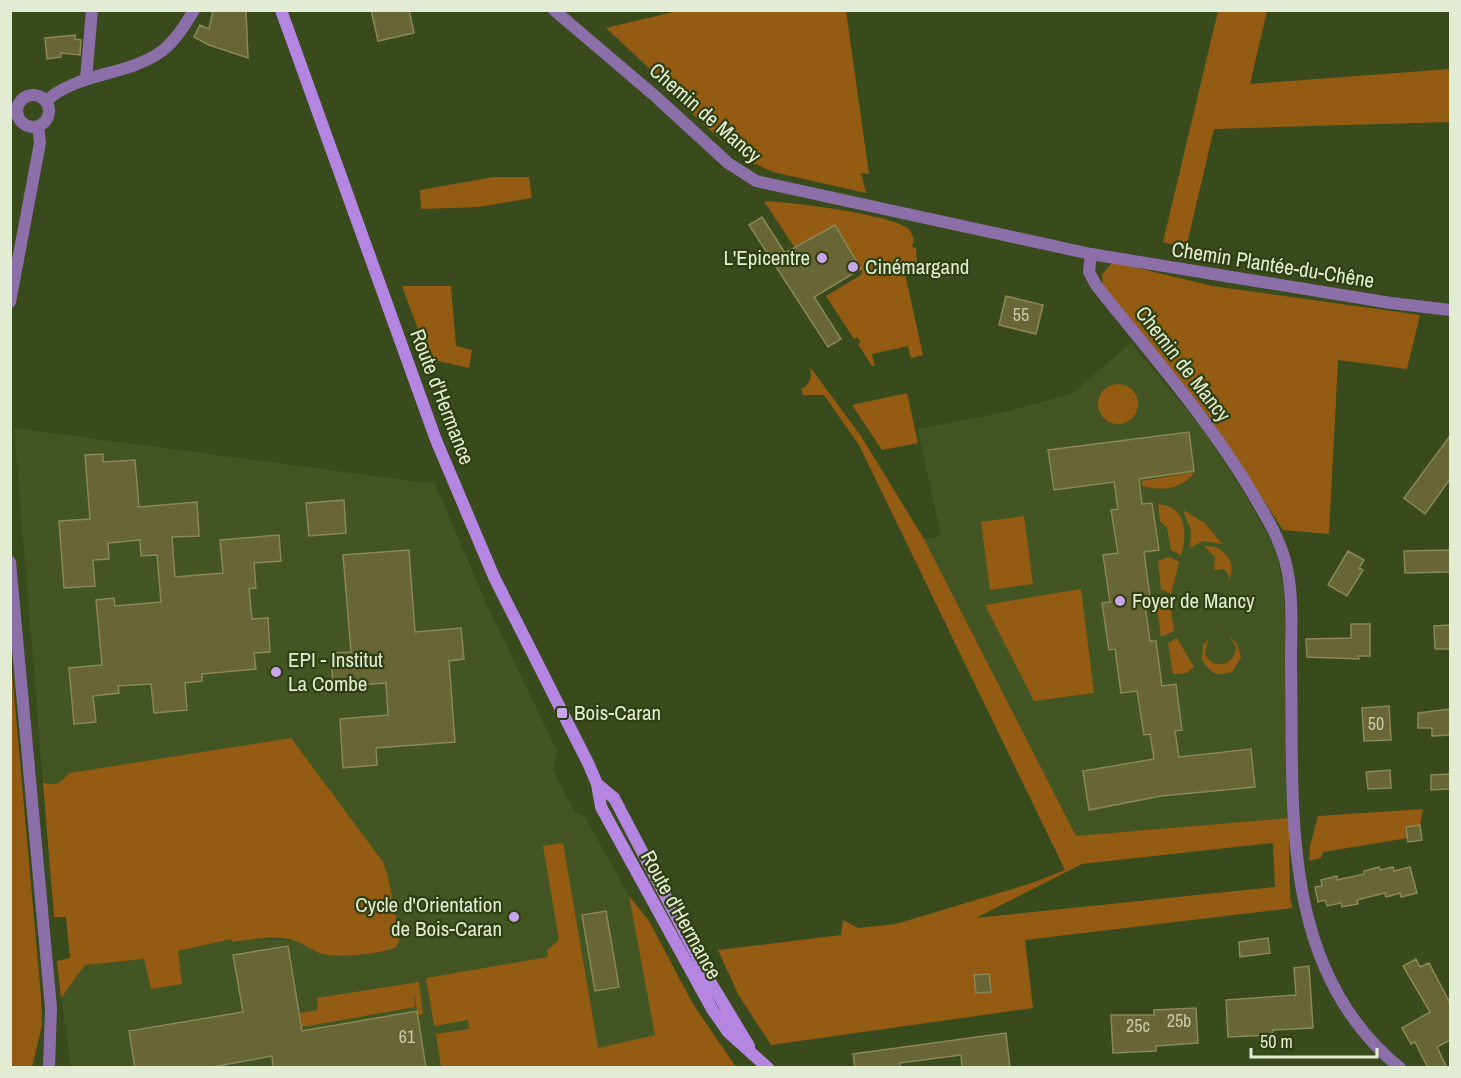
<svg xmlns="http://www.w3.org/2000/svg" width="1461" height="1078" font-family="'Archivo Narrow',sans-serif">
<style>
.built{fill:#425522}
.green{fill:#945c12;fill-rule:evenodd}
.building{fill:#686634;stroke:#8a8856;stroke-width:1.5}
.lines{fill:none;stroke-linecap:round;stroke-linejoin:round}
.street{stroke:#8c6fa9;stroke-width:12}
.secondary{stroke:#b486e2;stroke-width:12}
.poi-dot{fill:#c9a5ee;stroke:#2f3f12;stroke-width:2}
.labels{text-anchor:middle;stroke-width:4.5;stroke-linejoin:round;paint-order:stroke}
.number-label{font-size:18px;fill:#c3caab}
.street-label{font-size:21px;fill:#e1ecd3;stroke:#2f3f12}
.poi-label{font-size:21px;fill:#e1ecd3;stroke:#2f3f12;text-anchor:start}
</style>
<rect width="100%" height="100%" fill="#394a1d"/>
<!-- built -->
<path class="built" d="M1131 343 1203 429 1244 493 1275 548 1284 589 1289 818 1076 837 924 539 941 536 918 429 996 414 1072 394Z
M14 428 435 484 488 607 557 751 553 771 575 812 585 817 629 896 662 1067H71L61 998 85 965 144 959 152 989 178 951 231 939 232 942 264 939 293 940 291 738 70 773 61 783 52 785 43 782Z"/>
<!-- green -->
<path class="green" d="M677 11H846L869 174 861 173 866 193 773 172 755 164 721 140 650 75 649 68 606 28Z
M1218 11H1267L1250 84 1450 69V122L1214 129 1186 248 1163 242Z
M494 177H529L532 198 478 207 421 209 420 190Z
M764 201C790 202 893 214 910 230L914 240 912 247 916 248 917 265 904 269 923 355 911 358 908 346 872 354 875 366H872L858 344 861 342 857 337 854 339 826 296 861 275 862 271 835 225 795 248Z
M1113 262 1212 286 1420 315 1407 369 1338 360 1329 534 1283 530 1209 417 1103 285 1102 274Z
M402 286H451L456 346 472 350 469 368 429 359Z
M810 367 861 436 924 539 1076 836 1289 818 1290 898 1293 908 1025 940 1033 1008 771 1045 738 994 718 950 841 935 843 920 858 928 896 924 1032 883 1065 870 859 445 824 395H803L801 389C811 385 812 376 810 367ZM1273 843 1275 887 976 918 1082 864Z
M1098 404a20 20 0 1 1 40 0a20 20 0 1 1-40 0Z
M907 393 918 443 882 450 852 405Z
M1195 472C1181 490 1163 491 1142 486L1141 481Z
M1158 504C1186 506 1188 533 1181 555L1171 550 1167 528 1160 521Z
M1183 510 1205 523 1222 544 1203 541 1190 548 1191 530Z
M1024 516 1033 584 990 590 981 522Z
M1206 546C1226 546 1238 564 1228 582L1229 576 1224 569 1214 570 1215 557 1205 547Z
M1170 557 1179 562 1171 594 1161 589 1158 561Z
M1081 589 1094 693 1034 701 985 605Z
M1162 598 1170 600 1174 631 1161 637 1156 599Z
M1229 636 1237 644 1241 657 1233 671C1219 678 1209 673 1202 659L1203 645 1208 639 1205 654C1213 671 1235 666 1236 647Z
M1177 638 1194 667 1186 673 1173 674 1168 643Z
M10 650 41 997 42 1025 32 1067H11Z
M291 738 383 862 388 877 400 938 396 947C383 954 337 958 323 954 312 951 303 943 293 940 274 935 251 940 232 942L231 939 178 951 182 984 151 989 144 959 85 965 61 998 57 961 70 958 66 917H54L43 782C55 787 61 783 69 773Z
M1423 809 1420 825 1407 827 1408 838 1323 852 1321 858 1309 861 1310 846 1318 816Z
M563 843 598 1048 655 1035 629 896 649 921 693 1004 736 1067H441L436 1034 469 1029 468 1020 434 1026 426 978 548 957 547 950 559 940 543 846Z
M419 982 423 1014 418 1015 414 993 415 1007 302 1027 300 1013 318 1010 317 998Z"/>
<!-- building -->
<path class="building" d="M213 10H246L248 58 209 45 194 37 200 25 209 29Z
M371 10H409L414 33 378 41Z
M75 35V39L81 40 80 55 61 53V57L47 59 45 38Z
M762 217 785 253 835 225 861 269 814 297 841 339 828 347 749 225Z
M1006 296 1043 305 1036 334 999 325Z
M1189 432 1194 471 1139 479 1142 504 1152 503 1159 550 1144 552 1150 597 1144 598 1150 641H1156L1162 686 1176 684 1182 730 1175 731 1179 757 1251 749 1255 787 1161 796 1089 810 1083 771 1154 759 1150 734 1144 735 1137 691 1121 693 1115 649 1109 650 1102 603 1110 602 1103 555 1118 553 1111 510 1118 509 1114 482 1054 490 1048 450Z
M1450 436V479L1425 514 1404 498Z
M103 454V462L135 460 139 507 197 502 199 536 172 537 175 577 223 573 220 540 279 535 281 561 254 563 256 588 249 589 252 619 268 618 270 652 254 653 256 669 202 674V681L185 683 187 710 154 713 151 684 118 686 119 693 93 696 96 722 74 724 69 668 102 665 96 600 114 598 115 606 161 602 157 555 141 556 140 540 108 543 109 559 93 560 95 586 64 588 59 521 90 519 85 455Z
M344 500 346 533 309 536 306 503Z
M409 550 415 632 461 628 464 659 449 661 455 742 376 748 377 765 343 768 340 719 388 715 386 683 333 687 331 653 351 652 343 555Z
M1450 550V572L1405 573 1404 551Z
M1348 551 1364 560 1359 568 1363 570 1347 596 1328 585Z
M1351 624H1370V656H1358L1359 659 1307 657 1306 639 1351 638Z
M1450 625V649H1435L1434 626Z
M1389 706 1391 740 1364 741 1362 708Z
M1450 709V735L1432 736V728H1418V713Z
M1390 770 1391 788 1368 789 1366 772Z
M1450 774V789L1431 790V775Z
M1420 825 1422 840 1408 842 1406 827Z
M1379 867 1380 870 1393 867 1394 871 1410 867 1417 893 1401 897 1400 893 1386 897 1385 893 1357 900 1358 904 1342 907 1341 903 1327 906 1325 900 1318 902 1315 887 1322 886 1321 880 1337 876V880L1364 874V871Z
M606 911 619 987 595 991 582 915Z
M1268 938 1270 953 1240 957 1239 942Z
M288 946 302 1031 417 1011 426 1068H273L272 1056 207 1068H135L129 1031 243 1012 233 955Z
M1416 959 1420 967 1429 963 1450 1003V1040L1437 1047 1447 1068H1428L1415 1042 1411 1044 1402 1028 1430 1012 1403 966Z
M1309 966 1313 1028 1273 1030 1272 1035 1228 1037 1226 1000 1296 995 1294 968Z
M989 974 991 992 976 993 974 975Z
M1196 1008 1198 1043 1156 1046V1051L1113 1053 1111 1015H1154V1010Z
M1006 1033 1010 1068H962L961 1055 900 1063V1068H855L853 1054Z"/>
<g class="lines">
<!-- street -->
<path class="street" d="M554 10 655 96 728 163 756 181 1091 254 1391 303 1450 310
M86 79 92 10
M17 111a16 16 0 1 1 32 0a16 16 0 1 1-32 0Z
M46 101C78 72 128 76 162 51 176 40 185 25 194 10
M1091 254 1089 272 1096 285C1149 352 1207 417 1251 491 1264 513 1278 535 1285 560 1294 593 1291 630 1291 664 1294 805 1277 968 1400 1068
M10 302 40 143 38 126
M10 562 51 1008 49 1068"/>
<!-- secondary -->
<path class="secondary" d="M281 10 436 440 494 577 589 765 597 784 601 807 712 1009 728 1032 768 1068
M597 784 614 798 711 983 749 1046"/>
</g>
<!-- markers -->
<g class="poi-dot">
<circle cx="822" cy="258" r="6"/>
<circle cx="853" cy="267" r="6"/>
<circle cx="1120" cy="601" r="6"/>
<circle cx="276" cy="672" r="6"/>
<rect x="556" y="707" width="12" height="12" rx="3"/>
<circle cx="514" cy="917" r="6"/>
</g>
<g class="labels">
<!-- number labels -->
<g class="number-label">
<text x="1021" y="321">55</text>
<text x="1376" y="730">50</text>
<text x="1179" y="1027">25b</text>
<text x="1138" y="1032">25c</text>
<text x="407" y="1043">61</text>
</g>
<!-- street labels -->
<g class="street-label">
<text transform="translate(705 113) rotate(41)" y="7">Chemin de Mancy</text>
<text transform="translate(1273 265) rotate(9)" y="7">Chemin Plantée-du-Chêne</text>
<text transform="translate(1183 364) rotate(52)" y="7">Chemin de Mancy</text>
<text transform="translate(442 397) rotate(69)" y="7">Route d'Hermance</text>
<text transform="translate(681 915) rotate(61)" y="7">Route d'Hermance</text>
</g>
<!-- poi labels -->
<g class="poi-label">
<text x="810" y="265" text-anchor="end">L'Epicentre</text>
<text x="865" y="274">Cinémargand</text>
<text x="1132" y="608">Foyer de Mancy</text>
<text x="288" y="667">EPI - Institut<tspan x="288" dy="24">La Combe</tspan></text>
<text x="574" y="720">Bois-Caran</text>
<text x="502" y="912" text-anchor="end">Cycle d'Orientation<tspan x="502" dy="24">de Bois-Caran</tspan></text>
</g>
</g>
<!-- border -->
<rect width="1461" height="1078" fill="none" stroke="#e1ecd3" stroke-width="24"/>
<!-- scale -->
<path d="M1251 1048v9h126v-9" fill="none" stroke="#e1ecd3" stroke-width="3"/>
<text x="1260" y="1048" font-size="18" fill="#e1ecd3" stroke="#2f3f12" stroke-width="4.5" paint-order="stroke">50 m</text>
</svg>
